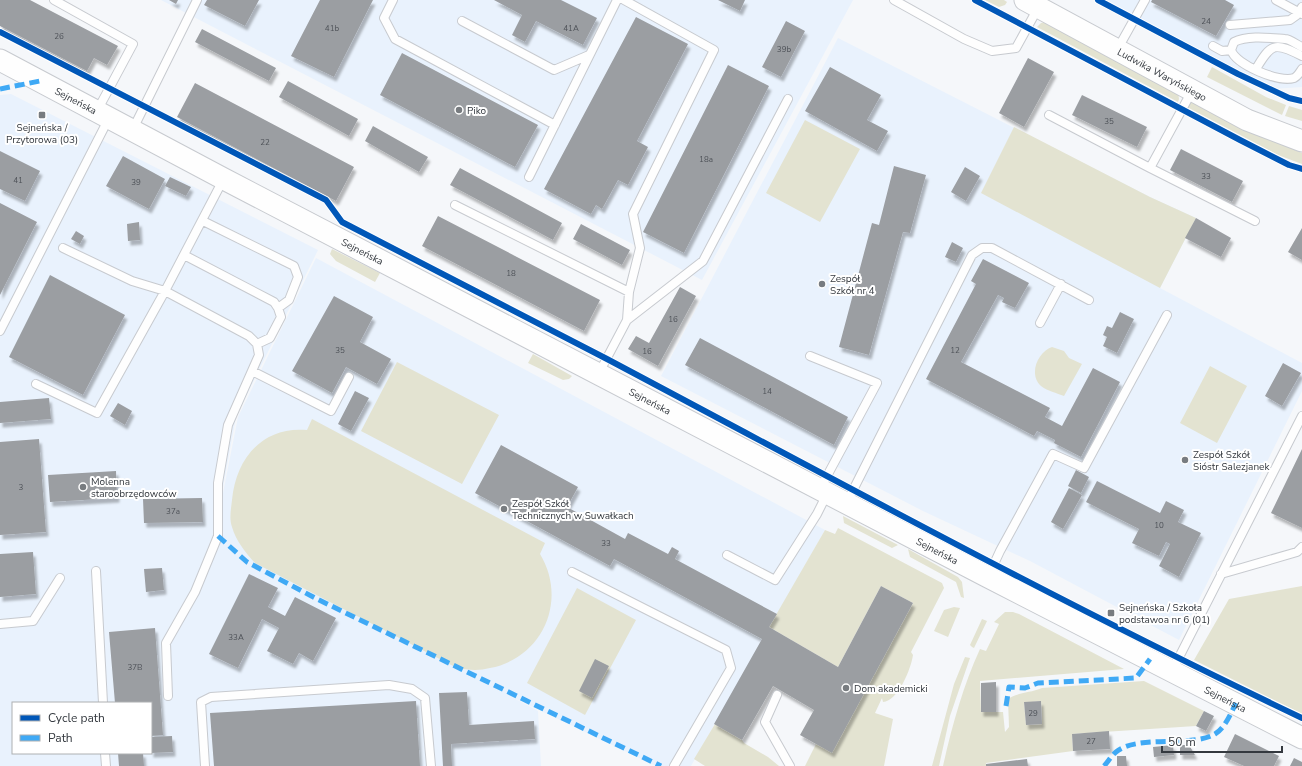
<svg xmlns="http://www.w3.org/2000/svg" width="1302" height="766" font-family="'Nunito Sans',sans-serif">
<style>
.built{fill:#e9f2fd;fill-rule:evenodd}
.green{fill:#e3e3d1;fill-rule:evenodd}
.building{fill:#9b9ea2;filter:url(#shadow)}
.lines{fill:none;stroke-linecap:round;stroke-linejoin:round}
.service-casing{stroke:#c7cacf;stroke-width:10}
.tertiary-casing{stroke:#c7cacf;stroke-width:23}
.service{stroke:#fefefe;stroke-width:8}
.tertiary{stroke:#fefefe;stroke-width:21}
.quiet{stroke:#3fa9f5;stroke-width:5;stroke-dasharray:10 5;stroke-linecap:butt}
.cycleway-casing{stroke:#fff;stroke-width:8}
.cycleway{stroke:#0057b8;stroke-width:6}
.poi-dot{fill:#787c80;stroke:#fff;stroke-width:1.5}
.labels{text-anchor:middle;stroke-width:4;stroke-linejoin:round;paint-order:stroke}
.number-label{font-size:8px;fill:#4e5258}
.street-label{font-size:10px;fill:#34393f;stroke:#fff}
.poi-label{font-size:10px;fill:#34393f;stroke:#fff;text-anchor:start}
</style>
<defs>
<filter id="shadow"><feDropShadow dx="2.5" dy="4.5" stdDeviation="1" flood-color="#0004"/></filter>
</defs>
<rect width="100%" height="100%" fill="#f5f7fa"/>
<!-- built -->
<path class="built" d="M161 0H853L702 280Z
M1105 0H1302V87L1273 89Z
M838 38 1150 197 1196 218 1160 288 1302 363V391L1179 640 1030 561 923 511 661 376Z
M11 94 318 250 236 417 222 493 223 524V493L238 417 316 258 825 530 691 766H656L510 696 538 711 541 766H0V95ZM13 703H151V753H13Z"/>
<!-- green -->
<path class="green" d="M985 0H1004L1007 2 1005 5 999 7Z
M1045 22 1178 92 1179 99 1178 102 1037 27 1041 23Z
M1212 67 1266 97 1286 105 1282 115 1207 77Z
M1192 102 1268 139 1302 153V164L1278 155 1187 107Z
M1289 106 1302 110V121L1285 116Z
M805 120 860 149 820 222 766 193Z
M1014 127 1150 197 1196 218 1160 288 981 193Z
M332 249 380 273 375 282 336 261 330 254Z
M1052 347 1064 351 1069 358 1082 364 1064 396C1057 393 1047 391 1041 386 1028 374 1038 352 1052 347Z
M533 354 572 376 569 379 563 380 528 363Z
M397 362 499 415 462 484 361 431Z
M1210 366 1247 386 1217 443 1180 423Z
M312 419 545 543 540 554C568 600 543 658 490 668 479 671 468 670 457 668L255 563C246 553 236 541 232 527 229 519 231 509 232 500 236 458 263 426 307 430Z
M843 516 898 545 892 548 844 523Z
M838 528 942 583 944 588 911 652 913 655C911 669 898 701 883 702L882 698 875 713 893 719 884 766H805L816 744 832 752 913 603 881 586 838 667 769 627 825 530 835 534Z
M908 549 958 577 962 582 964 598 961 597 956 582 910 557Z
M1302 586V714L1194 660 1229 599Z
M577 588 636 620 585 715 527 683Z
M954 607 960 608 948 637 934 631 944 610Z
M1005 612H1013L1019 614 1124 669 980 681 981 712H1003L1005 732 1009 727 1008 699C1019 692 1030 693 1042 688L1144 681 1204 711 1196 726 1072 734 1073 751 986 763V766H943C952 726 963 686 980 649L986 651 999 624 994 622ZM1041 701 1042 724 1026 725 1024 703Z
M982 619 987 621 974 648 972 647 970 645Z
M965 657 970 658 950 716 939 766H932L954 684Z
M715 724 742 740 744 743 768 757 779 766H705L694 759Z"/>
<!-- building -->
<path class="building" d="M0 0H30L118 46 107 65 94 58 87 71 0 26Z
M169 0H178L176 4Z
M207 0H259L245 26 204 5Z
M320 0H373L334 77 291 56Z
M494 0H561L597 18 583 45 536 21 525 42 512 35 522 15Z
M718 0H745L740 11Z
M1152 0H1225L1234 5 1216 36 1151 2Z
M636 17 688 44 637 141 648 147 628 185 618 180 602 209 596 205 591 214 544 189Z
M786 21 805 31 781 77 762 67Z
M202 29 276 68 269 81 195 42Z
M402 53 538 125 515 167 380 95Z
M1028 58 1054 72 1024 127 999 113Z
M728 65 769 86 684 253 643 232Z
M830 67 881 95 867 120 888 131 877 151 805 111Z
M288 81 358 119 349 136 279 97Z
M195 83 354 167 336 201 177 117Z
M1082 95 1147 127 1137 147 1072 115Z
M373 126 428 157 419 172 365 141Z
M1181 149 1243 181 1232 202 1170 170Z
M0 151 40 171 25 201 0 189Z
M123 156 165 179 149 209 106 186Z
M894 166 926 175 910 233 903 232 869 355 839 347 872 223 879 225Z
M965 167 980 176 966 201 951 192Z
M460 168 562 223 553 240 450 185Z
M170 177 191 187 186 196 165 186Z
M0 203 37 222 0 295Z
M438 216 600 300 584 331 422 246Z
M1196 218 1231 238 1221 257 1185 238Z
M139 222 140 240 128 241 127 224Z
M581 224 630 250 622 265 573 239Z
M1302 228V260L1288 252Z
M76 231 84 236 80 244 71 239Z
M952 242 963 248 956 262 945 257Z
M983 259 1029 283 1015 308 1002 302 1004 298 998 295 961 362 1050 408 1045 417 1062 426 1093 368 1120 382 1081 457 1054 443 1055 440 1037 431 1034 436 926 379 976 284 971 281Z
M50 275 125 315 83 395 9 357Z
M680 287 696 296 658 366 628 349 636 336 649 343Z
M334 296 373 317 360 342 391 359 377 384 346 367 332 393 292 371Z
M1120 312 1134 319 1117 353 1103 346 1107 337 1103 335 1107 326 1112 328Z
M700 338 848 417 834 445 685 365Z
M1283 363 1301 373 1282 406 1265 396Z
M355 391 369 398 351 431 338 424Z
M49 398 51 419 0 423V402Z
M118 403 132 411 125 425 110 416Z
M39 439 46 532 0 535V442Z
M501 445 578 487 567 507 625 539 628 533 668 554 672 547 679 551 675 559 777 614 769 627 838 667 881 586 913 603 832 753 800 735 814 710 773 686 742 740 714 724 762 639 614 559 610 566 475 493Z
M1302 449V528L1271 513Z
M1076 470 1089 477 1081 493 1068 486Z
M116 471 117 498 50 502 48 475Z
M1097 481 1160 513 1166 501 1184 510 1178 522 1201 533 1179 577 1159 566 1170 544 1166 542 1159 556 1132 543 1139 529 1086 502Z
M1069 488 1082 495 1063 529 1051 522Z
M202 498 203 522 144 523 143 499Z
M33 552 36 594 0 597V554Z
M162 568 164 590 146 592 144 569Z
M249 574 278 588 268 607 285 616 295 597 336 618 313 661 299 653 293 664 267 651 279 628 262 619 238 668 209 654Z
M155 628 163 735 151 736V703H115L109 632Z
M595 659 609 666 592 698 579 691Z
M996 682V712H981V683Z
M467 692 469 725 534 721 535 739 451 744 452 766H443L439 693Z
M416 701 420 766H214L210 713Z
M1041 701 1042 724 1026 725 1024 702Z
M1204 711 1214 716 1206 731 1196 726Z
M1109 731 1110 749 1073 751 1072 734Z
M1235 734 1279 756 1274 766H1244L1224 757Z
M172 736 173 752 151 753V737Z
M1173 745 1174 755 1154 757 1153 747Z
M1180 745H1189L1195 755H1180Z
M118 753H143L144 766H119Z
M1117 756H1126L1127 766H1117Z
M1294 758 1302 762V766H1290Z
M1027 759 1028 766H986V764Z"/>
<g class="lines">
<defs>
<path id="service" d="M54 0 133 44 97 111
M393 0 384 18 395 39 555 125
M624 0 714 50 633 214 640 248 629 292
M894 0 964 39 992 51 1016 48 1038 8
M1276 0 1302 14
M462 21 554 70 589 55
M1230 25 1290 20 1297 15 1302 7
M1213 46 1222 51 1231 50
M1302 47C1297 45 1290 39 1285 39 1270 38 1248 35 1234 42L1231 50C1236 65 1279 83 1294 78 1298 76 1300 72 1302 69
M1117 50 1145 0
M1256 69C1271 43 1275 42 1302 56
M1049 115 1150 168 1192 91
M133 129 197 0
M1150 168 1255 221
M529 177 617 0
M455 205 629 292 627 320
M203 221 294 266 298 277 289 300 278 308
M63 248 132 281 165 291 249 336 257 344 259 355 228 425 218 483V536L195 592 166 643 168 696
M184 255 274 302 278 308 281 317 270 338 257 344
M1040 323 1061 284
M0 331 109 118
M810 356 877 383 820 489
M252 371 331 411 349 377
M599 373 627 320 703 261 788 99
M36 384 97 413 165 291 223 180
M847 502 972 255 982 248H992L1089 300
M727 555 775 580 817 514 827 494
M96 571 103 703
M572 572 726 650 731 668 674 766
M1221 574 1297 552 1302 547
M988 577 1000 551 1053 454 1084 468 1167 315
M0 624 33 621 60 578
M1172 671 1302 416
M777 695 765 722 790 766
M105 753 106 766
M205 766 201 702 211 697 389 685 412 689 425 698 431 766"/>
<g id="tertiary">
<path id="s1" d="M1025 0 1247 120 1302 141"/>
<path id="s2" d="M0 60 224 179 988 577 1302 738"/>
</g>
</defs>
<!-- service casing -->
<use href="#service" class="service-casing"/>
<!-- tertiary casing -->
<use href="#tertiary" class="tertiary-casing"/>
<!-- service -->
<use href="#service" class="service"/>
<!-- tertiary -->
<use href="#tertiary" class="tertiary"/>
<!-- quiet -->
<path class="quiet" d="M0 89 40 81
M218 536 247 562 317 599 661 766
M1006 706 1009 687 1025 688 1038 683 1136 678 1150 659
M1104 766C1108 762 1111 756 1116 752 1138 734 1191 748 1215 734 1225 728 1231 713 1236 703"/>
<defs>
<path id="cycleway" d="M975 0 1240 140 1289 165 1302 169
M1098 0 1238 74 1289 98 1302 101
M0 32 326 200 342 222C430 268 519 313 607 359 837 481 1066 606 1302 718"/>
</defs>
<!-- cycleway casing -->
<use href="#cycleway" class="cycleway-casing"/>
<!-- cycleway -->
<use href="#cycleway" class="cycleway"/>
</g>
<!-- markers -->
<g class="poi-dot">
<circle cx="459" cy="110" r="4"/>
<rect x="38" y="111" width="8" height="8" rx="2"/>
<circle cx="822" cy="284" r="4"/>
<circle cx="1185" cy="460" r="4"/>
<circle cx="83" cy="487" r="4"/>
<circle cx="504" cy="509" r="4"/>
<rect x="1107" y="609" width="8" height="8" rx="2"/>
<circle cx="846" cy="688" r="4"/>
</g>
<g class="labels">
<!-- number labels -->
<g class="number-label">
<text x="1206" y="24">24</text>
<text x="332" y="31">41b</text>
<text x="571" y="31">41A</text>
<text x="59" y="39">26</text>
<text x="784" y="52">39b</text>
<text x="1109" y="124">35</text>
<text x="265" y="145">22</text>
<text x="706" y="162">18a</text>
<text x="1206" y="179">33</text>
<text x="18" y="183">41</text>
<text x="136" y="185">39</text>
<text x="511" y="276">18</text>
<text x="673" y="322">16</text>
<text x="340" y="353">35</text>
<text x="955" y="353">12</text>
<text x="647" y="354">16</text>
<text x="767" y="394">14</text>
<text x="21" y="490">3</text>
<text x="173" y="514">37a</text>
<text x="1159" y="528">10</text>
<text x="606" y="546">33</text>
<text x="236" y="640">33A</text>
<text x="135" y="670">37B</text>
<text x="1033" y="716">29</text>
<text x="1091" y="744">27</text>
</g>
<!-- street labels -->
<g class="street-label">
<text dy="4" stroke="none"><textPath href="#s1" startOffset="156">Ludwika Waryńskiego</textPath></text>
<text dy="4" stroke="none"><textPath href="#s2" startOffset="86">Sejneńska</textPath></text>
<text dy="4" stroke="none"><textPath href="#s2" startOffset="410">Sejneńska</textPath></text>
<text dy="4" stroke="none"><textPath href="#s2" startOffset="734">Sejneńska</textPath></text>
<text dy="4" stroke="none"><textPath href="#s2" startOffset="1058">Sejneńska</textPath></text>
<text dy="4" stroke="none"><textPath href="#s2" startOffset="1382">Sejneńska</textPath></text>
</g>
<!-- poi labels -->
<g class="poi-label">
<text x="467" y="114">Piko</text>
<text x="42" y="131" text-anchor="middle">Sejneńska /<tspan x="42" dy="12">Przytorowa (03)</tspan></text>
<text x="830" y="282">Zespół<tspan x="830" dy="12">Szkół nr 4</tspan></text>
<text x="1193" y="458">Zespół Szkół<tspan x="1193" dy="12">Sióstr Salezjanek</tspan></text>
<text x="91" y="485">Molenna<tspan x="91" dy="12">staroobrzędowców</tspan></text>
<text x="512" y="507">Zespół Szkół<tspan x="512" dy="12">Technicznych w Suwałkach</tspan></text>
<text x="1119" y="611">Sejneńska / Szkoła<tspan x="1119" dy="12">podstawoa nr 6 (01)</tspan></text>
<text x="854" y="692">Dom akademicki</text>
</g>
</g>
<!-- legend -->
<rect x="12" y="702" width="140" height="52" fill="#ffffff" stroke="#aeb0b2"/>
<rect x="20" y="715" width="20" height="6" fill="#0057b8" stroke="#aeb0b2"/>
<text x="48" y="722" font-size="12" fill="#34393f">Cycle path</text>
<rect x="20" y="735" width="20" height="6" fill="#3fa9f5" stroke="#aeb0b2"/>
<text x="48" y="742" font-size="12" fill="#34393f">Path</text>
<!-- scale -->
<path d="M1162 746v6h120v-6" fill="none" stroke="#34393f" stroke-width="2"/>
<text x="1168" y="746" font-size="12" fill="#34393f" stroke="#ffffff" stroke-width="3" paint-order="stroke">50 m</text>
</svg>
